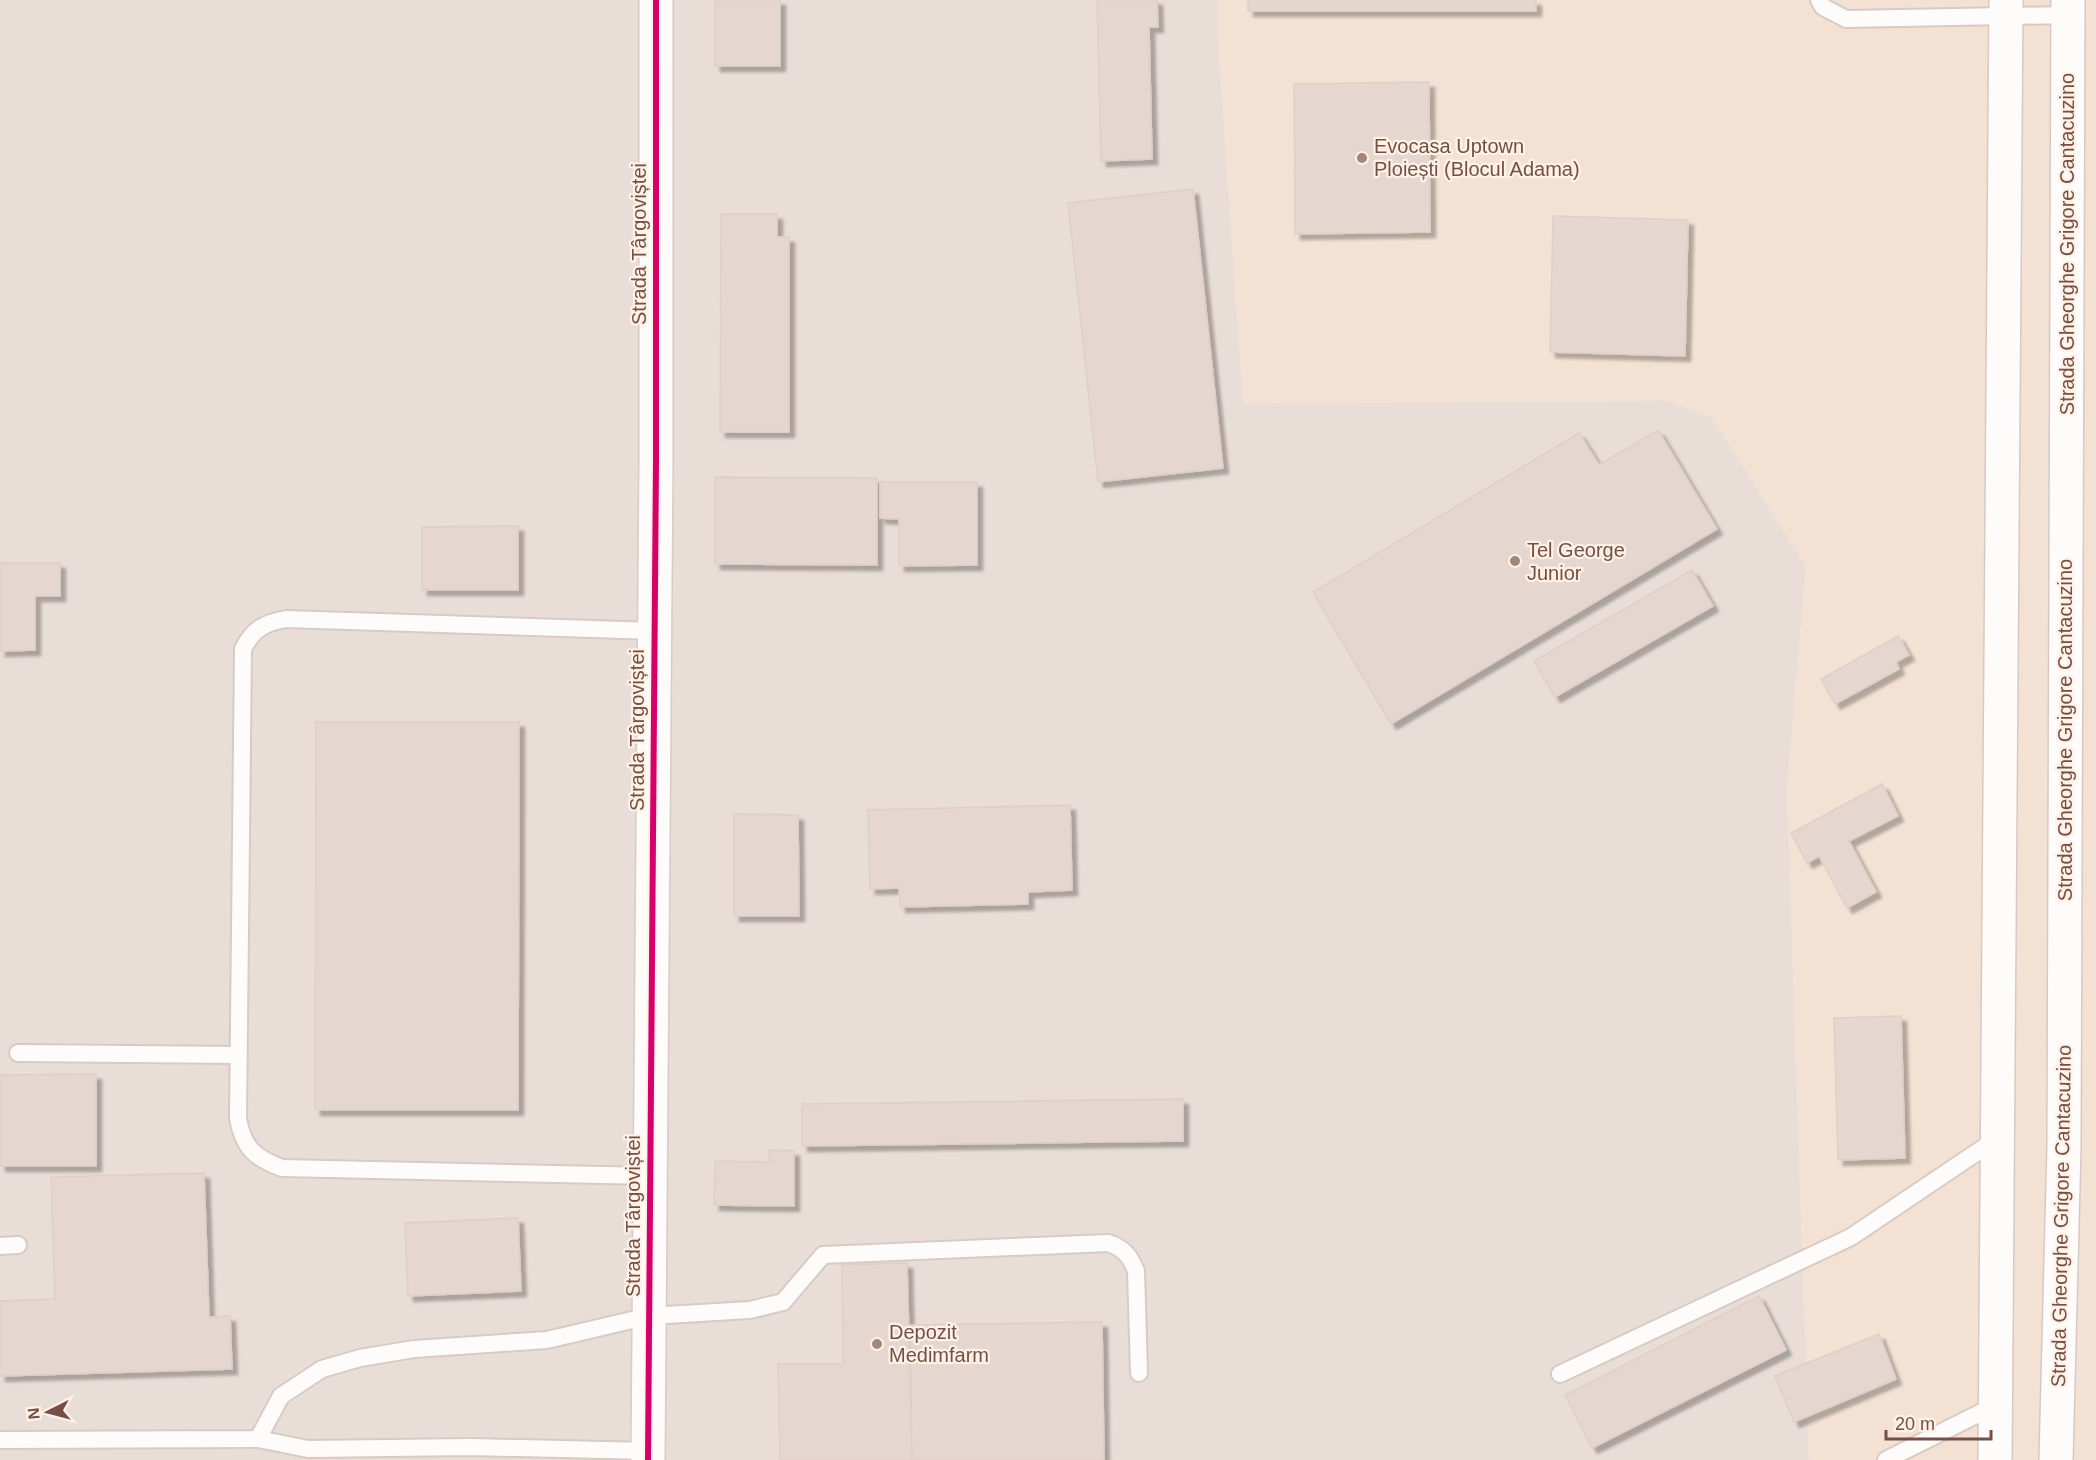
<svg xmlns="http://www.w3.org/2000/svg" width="2096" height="1460" font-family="Arial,sans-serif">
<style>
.residential{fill:#f3e2d4}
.industrial{fill:#e9ddd7}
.building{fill:#e5d6d0;stroke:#e0cfc7;stroke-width:1.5;filter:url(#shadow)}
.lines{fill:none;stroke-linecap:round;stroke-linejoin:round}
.service-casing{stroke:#d8cac4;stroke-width:20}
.tertiary-casing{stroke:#d8cac4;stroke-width:36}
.secondary-casing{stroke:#d7c9c2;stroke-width:36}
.service{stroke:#fefcfb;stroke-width:16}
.tertiary{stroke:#fefcfb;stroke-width:33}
.secondary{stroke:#fefcfb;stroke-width:33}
.cycleway-casing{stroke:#fff1e6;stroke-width:10}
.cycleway{stroke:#d6006c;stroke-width:6}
.poi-dot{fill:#a2877d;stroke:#fff1e6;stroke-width:2}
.labels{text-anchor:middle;stroke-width:4.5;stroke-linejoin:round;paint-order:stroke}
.poi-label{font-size:20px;fill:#754f45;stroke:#fff1e6;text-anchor:start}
.street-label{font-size:20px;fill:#754f45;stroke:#fff1e6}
</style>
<defs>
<filter id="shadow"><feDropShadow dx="5.5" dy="5.5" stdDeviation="1.5" flood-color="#0004"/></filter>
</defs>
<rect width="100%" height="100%" fill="#f7eee5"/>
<!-- residential -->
<path class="residential" d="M1218 0H2096V1460H1809L1787 789 1806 567 1667 401 1243 403 1219 54Z"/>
<!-- industrial -->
<path class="industrial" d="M0 0H1218L1219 54 1243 403 1667 401 1712 418 1806 567 1787 789 1809 1460H0Z"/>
<!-- building -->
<path class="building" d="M715 0H780V66H715Z
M1097 0H1157L1158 27H1149L1152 159 1101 161Z
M1248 0H1536V11H1248Z
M1429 82 1430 232 1295 234 1294 84Z
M1193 189 1223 468 1098 482 1068 203Z
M721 214H777V237H789V432H720Z
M1553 216 1688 220 1685 356 1550 352Z
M1658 430 1717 529 1391 724 1313 592 1579 433 1599 465Z
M715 477 877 478V565L715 564Z
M880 482H977V565L899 566V519L880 518Z
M518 526V590H422V527Z
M0 563H60V596H35V650L0 651Z
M1692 570 1713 606 1555 697 1534 661Z
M1898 636 1909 655 1896 662 1899 669 1835 704 1821 679Z
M316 722H519L518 1110H315Z
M1882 784 1898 816 1849 841 1876 892 1847 908 1819 856 1807 863 1791 833Z
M1070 805 1072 890 1028 892V904L900 907 899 888 870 889 868 810Z
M734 814 798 815 799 916H734Z
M1901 1016 1905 1158 1838 1160 1834 1018Z
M96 1074V1166H0V1075Z
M1183 1099V1141L802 1146V1104Z
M770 1150 794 1151V1206L714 1205 715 1161 769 1162Z
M204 1173 209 1317 230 1316 232 1369 0 1376V1301L55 1299 51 1177Z
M518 1218 521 1291 408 1296 405 1223Z
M907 1263 912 1460H780L778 1364H843L842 1265Z
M1759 1296 1786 1350 1592 1448 1565 1395Z
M1102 1322 1104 1460H912L910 1325Z
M1879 1334 1896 1379 1794 1422 1775 1376Z"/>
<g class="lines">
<defs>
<path id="service" d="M1819 0 1823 7 1846 19 2068 15
M18 1053 239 1055
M650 1176 282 1168C255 1158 243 1148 238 1118L243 649C253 629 264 623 286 619L654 631
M0 1246 18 1245
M1560 1374 1851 1237 1998 1138
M258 1439 281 1396 322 1369 360 1358 414 1349 547 1340 649 1316 750 1310 783 1302 823 1255 1108 1243C1124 1248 1130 1256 1136 1271L1139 1373
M0 1440 258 1439 308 1449 469 1447 648 1451
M1886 1460 1996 1405"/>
<path id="tertiary" d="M648 1460 656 461V0"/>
<path id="secondary" d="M1995 1460 2006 0
M2056 1460 2064 1146 2068 0"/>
</defs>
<!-- service casing -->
<use href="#service" class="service-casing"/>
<!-- tertiary casing -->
<use href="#tertiary" class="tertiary-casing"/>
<!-- secondary casing -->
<use href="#secondary" class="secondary-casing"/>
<!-- service -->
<use href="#service" class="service"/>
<!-- tertiary -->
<use href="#tertiary" class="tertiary"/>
<!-- secondary -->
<use href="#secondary" class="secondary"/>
<defs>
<path id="cycleway" d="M648 1460 656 461V0"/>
</defs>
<!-- cycleway casing -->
<use href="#cycleway" class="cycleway-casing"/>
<!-- cycleway -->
<use href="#cycleway" class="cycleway"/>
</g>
<!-- markers -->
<g class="poi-dot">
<circle cx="1362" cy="158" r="6"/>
<circle cx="1515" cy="561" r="6"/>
<circle cx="877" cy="1344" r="6"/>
</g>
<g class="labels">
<!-- poi labels -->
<g class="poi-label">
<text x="1374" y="153">Evocasa Uptown<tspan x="1374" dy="23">Ploiești (Blocul Adama)</tspan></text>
<text x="1527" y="557">Tel George<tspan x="1527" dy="23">Junior</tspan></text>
<text x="889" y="1339">Depozit<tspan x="889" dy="23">Medimfarm</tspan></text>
</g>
<!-- street labels -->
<g class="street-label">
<text transform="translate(639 244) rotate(-90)" y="7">Strada Târgoviștei</text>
<text transform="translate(2067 244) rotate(-90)" y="7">Strada Gheorghe Grigore Cantacuzino</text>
<text transform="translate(637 730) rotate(-90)" y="7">Strada Târgoviștei</text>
<text transform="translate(2065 730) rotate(-90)" y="7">Strada Gheorghe Grigore Cantacuzino</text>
<text transform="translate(633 1216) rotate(-90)" y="7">Strada Târgoviștei</text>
<text transform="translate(2061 1216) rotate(-89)" y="7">Strada Gheorghe Grigore Cantacuzino</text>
</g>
</g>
<!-- north arrow -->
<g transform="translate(48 1412) rotate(264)" stroke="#fff1e6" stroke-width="4.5" paint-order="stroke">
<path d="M0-4.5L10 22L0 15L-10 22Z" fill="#754f45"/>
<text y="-9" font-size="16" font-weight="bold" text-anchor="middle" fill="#754f45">N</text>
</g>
<!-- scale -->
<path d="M1886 1430v9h105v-9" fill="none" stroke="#754f45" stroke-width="3"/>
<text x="1895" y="1430" font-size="18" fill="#754f45" stroke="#fff1e6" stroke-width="4.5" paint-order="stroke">20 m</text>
</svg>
